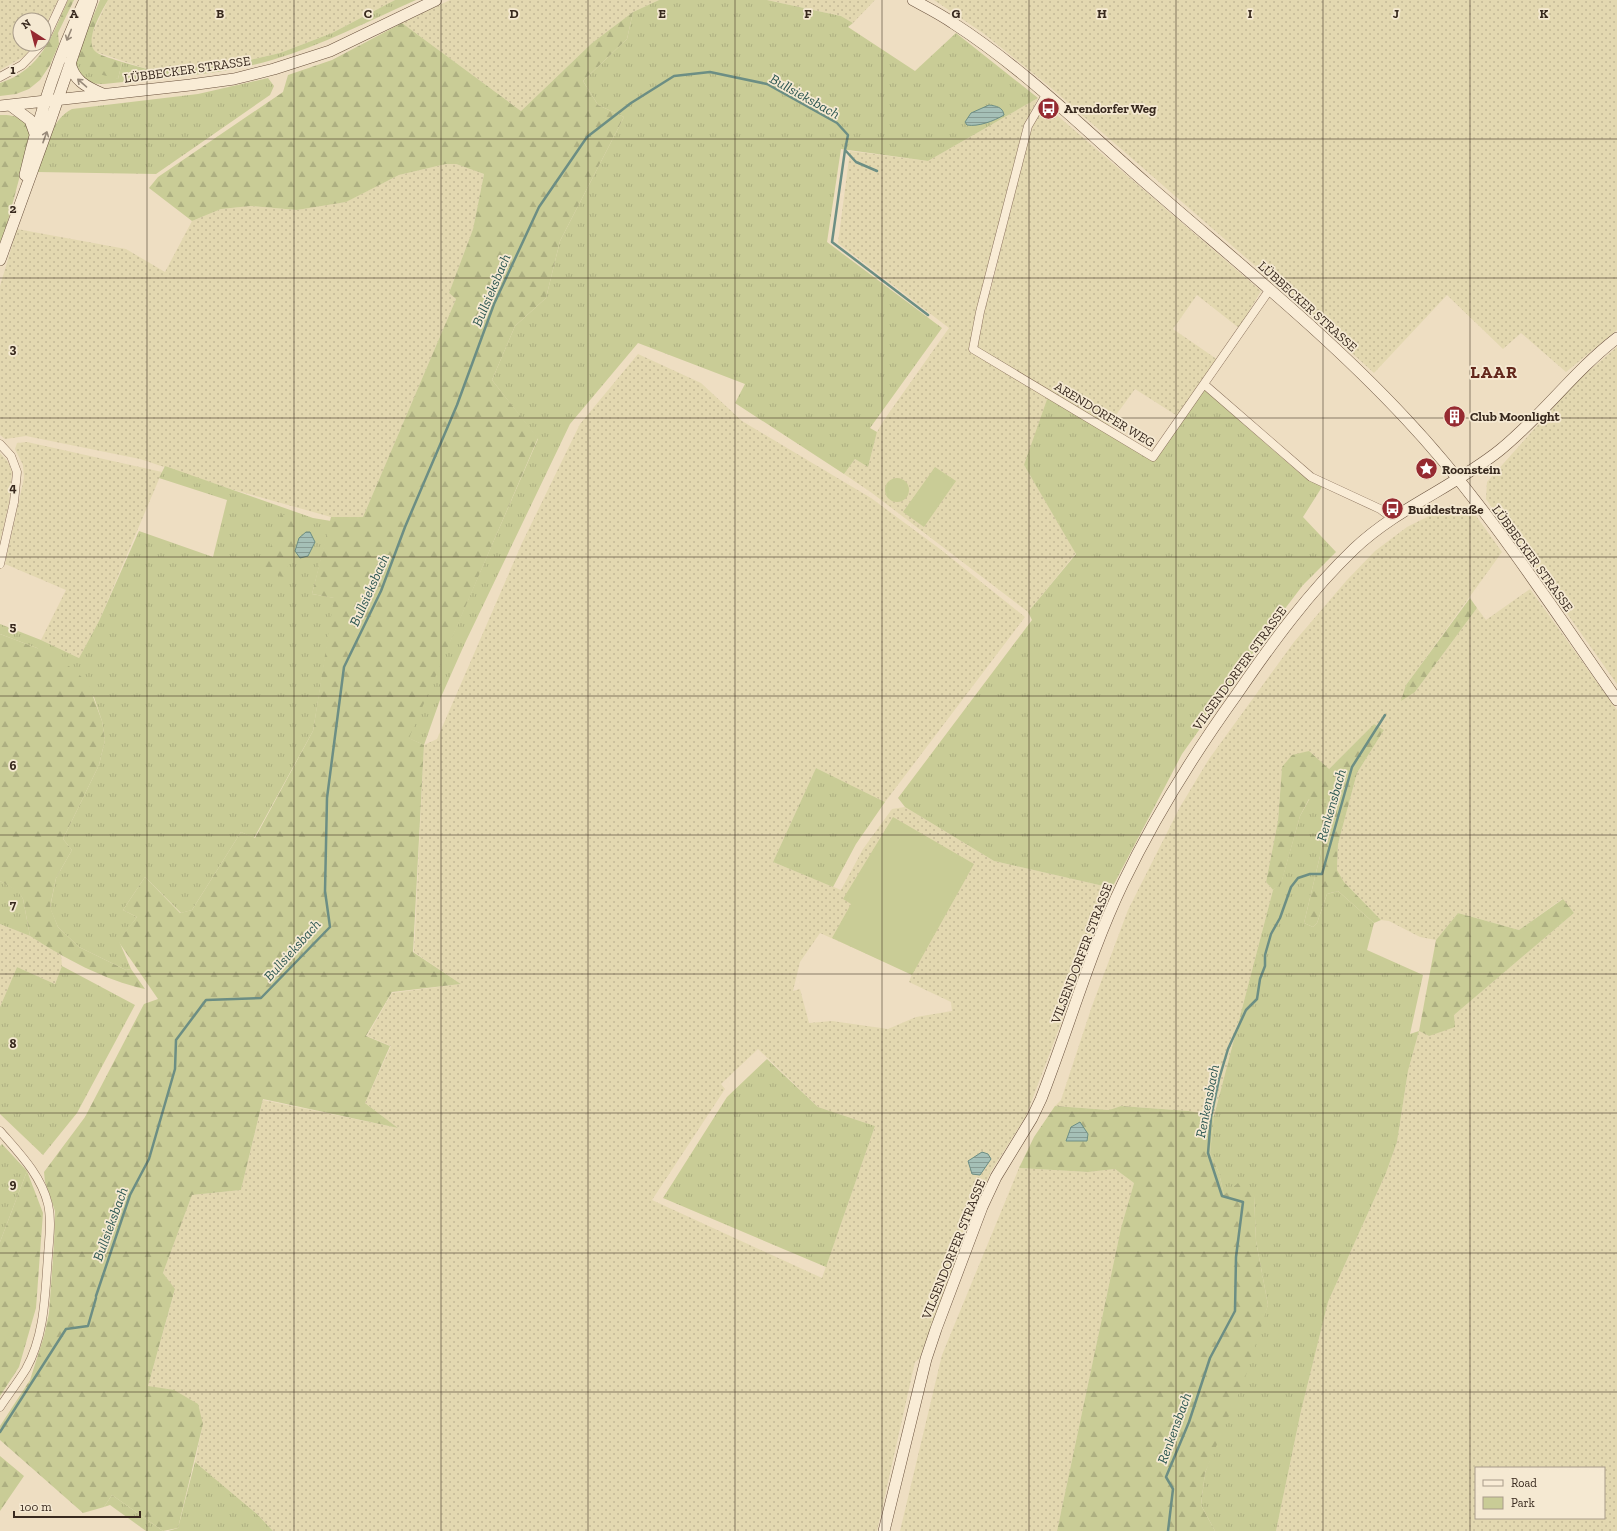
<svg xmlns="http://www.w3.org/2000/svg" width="1617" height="1531" font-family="'Zilla Slab',serif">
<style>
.farmland{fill:url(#farmland-dots);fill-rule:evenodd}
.grass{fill:url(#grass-tufts)}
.forest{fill:url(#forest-firs)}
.park{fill:#c9cc96}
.water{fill:url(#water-rules);stroke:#6c8e84}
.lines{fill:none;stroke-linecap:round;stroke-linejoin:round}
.stream{stroke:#6c8e84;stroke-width:2.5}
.street-casing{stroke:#886f5a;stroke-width:9}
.secondary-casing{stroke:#69513d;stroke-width:12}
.street{stroke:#f9ecd6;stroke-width:8}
.secondary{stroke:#f9ecd6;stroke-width:11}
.oneway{stroke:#988a7a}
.grid{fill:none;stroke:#38291e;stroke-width:1;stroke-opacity:0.55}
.labels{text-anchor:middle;stroke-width:3.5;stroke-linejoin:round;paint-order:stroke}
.street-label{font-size:13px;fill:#38291e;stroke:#f5e9d2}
.poi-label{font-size:13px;font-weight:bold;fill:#38291e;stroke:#f5e9d2;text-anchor:start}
.water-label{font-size:14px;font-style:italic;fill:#2d5752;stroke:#f5e9d2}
.district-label{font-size:17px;font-weight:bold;letter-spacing:1px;fill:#64281d;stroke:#f5e9d2}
.grid-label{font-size:13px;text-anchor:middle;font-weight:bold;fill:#38291e;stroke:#f5e9d2;stroke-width:3.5;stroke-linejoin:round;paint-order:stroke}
</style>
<defs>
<pattern id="farmland-dots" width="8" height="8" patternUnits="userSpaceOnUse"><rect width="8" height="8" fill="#e3d8b0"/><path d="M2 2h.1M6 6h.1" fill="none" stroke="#c4b997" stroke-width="1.8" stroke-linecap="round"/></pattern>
<pattern id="grass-tufts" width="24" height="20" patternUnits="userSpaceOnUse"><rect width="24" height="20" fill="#c9cc96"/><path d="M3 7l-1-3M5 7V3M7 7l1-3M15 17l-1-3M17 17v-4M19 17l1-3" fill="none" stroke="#adaf81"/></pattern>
<pattern id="forest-firs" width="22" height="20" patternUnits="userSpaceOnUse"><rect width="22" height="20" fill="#c9cc96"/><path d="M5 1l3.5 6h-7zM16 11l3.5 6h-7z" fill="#adaf81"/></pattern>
<pattern id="water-rules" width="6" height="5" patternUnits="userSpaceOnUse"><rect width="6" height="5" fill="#a5c0b7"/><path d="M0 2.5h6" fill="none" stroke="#879c94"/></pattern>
</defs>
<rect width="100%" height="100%" fill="#eedec2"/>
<!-- farmland -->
<path class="farmland" d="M0 0H58L44 28V20H20V44H34L25 56 0 70Z
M108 0H395L332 33 280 53 233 64 147 69 99 53 95 52 91 46V36Z
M450 0H659L633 12 592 43 521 111 402 23Z
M767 0H875L853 23 841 16Z
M934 0H1617V330L1566 372 1521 333 1503 349 1447 295 1374 373 1267 276 1050 87 983 33Z
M1038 98 1026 123 984 289 990 293 1032 123 1044 104 1261 291 1239 328 1197 295 1173 329 1218 360 1179 417 1135 389 1108 426 1024 465 1076 553 1028 612 872 493 844 474 855 459 868 467 877 432 884 420 949 328 838 243 850 151 928 161Z
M446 164H456L484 174 473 229 449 293 456 299 363 517H331L231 489 140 459 26 436 5 439 0 435V286L17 229 126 249 165 272 192 221 221 209 251 206 297 210 345 202 399 175Z
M1617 347V684L1486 499 1487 482 1577 381Z
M638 354 701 383 742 421 871 498 940 549 1025 617 885 802 816 768 773 862 841 890 863 849 892 809 905 807 994 861 1112 888 1026 1116 990 1173 919 1359 915 1362 877 1531H273L257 1514 195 1462 203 1424 148 1386 175 1290 163 1273 192 1195 241 1190 263 1100 398 1128 365 1103 391 1046 367 1036 392 993 461 984 414 952 424 745 437 739 522 543 580 424ZM820 933 912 974 909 982 951 1002 952 1011 916 1017 888 1029 832 1021 809 1023 800 989 793 991 800 962ZM758 1049 818 1107 875 1126 822 1278 652 1200 725 1089 721 1084Z
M27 442 162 472 99 621 79 658 41 640 66 590 5 564 24 478 23 465 15 449 17 443Z
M0 453 8 462 12 472 9 503 0 541Z
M1451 505 1463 508 1469 506 1502 552 1406 685 1415 692 1477 608 1486 620 1530 589 1617 710V1531H1276L1301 1411 1328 1302 1386 1173 1397 1142 1408 1071 1419 1031 1429 1036 1574 913 1562 899 1519 930 1458 913 1436 940 1420 937 1389 921 1381 920 1344 882 1337 870 1338 844 1357 773 1384 730 1374 724 1329 769 1282 767 1278 821 1266 882 1273 890 1214 1116 1189 1111 1121 1106 1109 1110 1055 1106 1061 1100 1092 1006 1128 910 1180 807 1209 759 1294 642 1347 580 1375 551 1407 527ZM1476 1468H1604V1518H1476Z
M0 924 30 936 61 955 62 966 55 984 17 967 0 1007Z
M1019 1168 1088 1172 1115 1169 1134 1183 1121 1228 1057 1531H900L942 1355Z"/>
<!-- grass -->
<path class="grass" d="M395 0H416C368 21 323 45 272 60 218 76 160 78 104 84 85 84 75 77 76 57L118 79 122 62 147 69 192 67 233 64 280 53 332 33Z
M659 0H767L841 16 853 23 848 27 915 71 956 33 1038 98 928 161 841 149 827 242 942 328 870 428 877 432 868 467 855 459 844 474 735 403 745 384 638 343 570 424 465 643 441 697 424 745 408 738 538 439 492 380 515 326 546 298 560 241 624 117 598 105 583 81 627 39 633 12Z
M268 78 274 86 270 95 156 174 37 172C45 151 50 120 72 109L198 94Z
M1200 386 1303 476 1322 487 1303 517 1336 552 1303 585 1287 606 1182 754 1112 888 994 861 905 807 898 798 1032 620 1028 612 1076 554 1024 465 1050 391 1153 453Z
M165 466 313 518 331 521 312 594 335 598 313 731 254 838 241 832 192 910 181 913 145 877 123 910 137 917 119 941 131 969 126 970 79 947 58 927 50 908 56 878 72 850 63 839 99 765 105 740 102 721 94 697 37 648 0 634V624L41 640 79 658 99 621 139 531 213 557 227 500 159 478Z
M816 768 885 802 856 844 833 887 773 862Z
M1310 798 1328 800 1320 856 1304 923 1313 927 1317 923 1327 894 1338 891 1374 923 1367 950 1423 975 1410 1034 1419 1031 1408 1071 1397 1142 1386 1173 1328 1302 1301 1411 1276 1531H1215L1201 1505 1205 1473 1268 1305 1256 1241 1254 1196 1224 1195 1219 1173 1210 1153 1214 1116 1273 890 1281 883 1300 816Z
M0 881 19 891 23 899 30 936 0 924Z
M62 966 135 1005 77 1113 43 1155 0 1114V1007L17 967 55 984Z
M767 1059 818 1107 875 1126 826 1267 663 1198 727 1097Z
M2 1144 27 1171 0 1242V1146Z
M195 1462 257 1514 273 1531H168L178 1528Z
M112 1495 163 1531H146L110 1505 104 1507Z"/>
<!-- forest -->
<path class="forest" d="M68 0H74L58 33 59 44 50 65 40 80 29 89 16 94 0 96V83C41 70 52 36 68 0Z
M100 0H108C102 11 83 42 96 52 103 57 114 59 122 62L118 79 99 74 76 57Z
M633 12 627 39 583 81 598 105 624 117 560 241 546 298 515 326 492 380 538 438 409 738 424 745 413 952 461 984 392 992 366 1036 390 1046 365 1103 398 1128 263 1099 241 1190 192 1195 163 1273 175 1289 148 1386 174 1390 198 1404 203 1424 178 1528 163 1531 112 1495 104 1507 83 1513 0 1440V1426L30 1380 44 1336 49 1313 54 1244 55 1211 45 1182 44 1172 85 1117 144 1004 158 999 118 941 137 917 123 910 145 877 180 913 192 910 241 832 255 838 313 731 334 598 312 594 331 517H363L456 299 449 293 473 229 484 174 456 164H446L399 175 346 202 297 210 251 206 221 209 192 221 149 188 158 177 283 92 288 75 332 60 402 23 521 111 592 43Z
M0 115C17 114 29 120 30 138L6 228 0 243Z
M281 514 302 521 284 577 263 571Z
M1470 598 1477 608 1415 692 1401 701 1406 685Z
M0 634 37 648 72 668 88 683 102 721 105 740 99 765 63 839 72 850 56 878 50 907 58 927 79 947 126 970 131 969 145 989C104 980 64 958 30 936L23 899 19 892 0 881Z
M1374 724 1384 730 1357 773 1338 844 1337 870 1344 882 1381 920 1374 923 1338 891 1327 894 1317 923 1313 927 1304 923 1320 856 1328 800 1309 799 1300 816 1281 884 1273 890 1266 882 1278 821 1282 767 1292 755 1309 751 1329 769Z
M1563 899 1574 913 1454 1015 1455 1027 1429 1036 1419 1031 1436 940 1458 913 1519 930Z
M1055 1106 1109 1110 1121 1106 1189 1111 1214 1116 1210 1153 1219 1173 1224 1195 1238 1183 1254 1196 1256 1241 1268 1305 1246 1375 1205 1473 1201 1505 1215 1531H1057L1121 1228 1134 1183 1115 1169 1088 1172 1019 1168 1034 1137Z
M27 1171 43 1213 36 1308 19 1367 0 1396V1242Z
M0 1456 24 1476 0 1511Z"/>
<!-- park -->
<path class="park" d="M935 467 956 481 924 527 903 512Z
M885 490a12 12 0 1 1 24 0a12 12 0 1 1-24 0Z
M893 817 974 864 912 975 832 938 851 904 843 899Z"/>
<!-- water -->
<path class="water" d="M989 105C996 106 1003 107 1004 115 994 121 978 127 967 125L965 122 971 113Z
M306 532H310L315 542 308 556 300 558 295 551 299 538Z
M1080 1122 1088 1134 1087 1141H1066L1071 1127Z
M982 1152 988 1154 991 1159 980 1175 972 1174 968 1161Z"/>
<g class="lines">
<!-- stream -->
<path class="stream" d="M845 150 832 242 928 315
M96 1296 130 1195 149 1159 175 1069 176 1040 206 1000 261 998 330 927 325 891 327 798 344 667 381 591 405 527 457 405 494 304 539 207 587 137 631 103 674 76 710 72 767 84 837 123 848 135 845 150 856 162 877 171
M0 1432 66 1329 88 1326 96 1298
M1168 1531 1173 1489 1166 1477 1189 1422 1210 1358 1235 1311 1236 1257 1243 1202 1222 1196 1208 1153 1211 1117 1219 1079 1228 1049 1246 1010 1257 999 1260 979 1265 966V955L1271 934 1280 918 1291 887 1298 878 1310 874H1322L1352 767 1385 715"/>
<defs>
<path id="street" d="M44 41 63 0
M0 77 22 65 42 44
M1046 95 1028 126 980 312 973 349 1153 457 1270 289
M1205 385 1311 477 1380 509 1392 518
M0 444 11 456 17 472 14 502 0 564
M0 1131C19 1153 41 1175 48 1204 52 1221 49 1239 48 1256 45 1294 45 1335 26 1369 18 1382 8 1395 0 1407"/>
<path id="secondary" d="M913 0C926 7 940 14 953 23 1023 68 1083 128 1146 183 1234 260 1326 333 1406 419 1486 504 1550 605 1617 700
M70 62C73 80 86 87 103 94
M10 105 30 120 35 134
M0 106 190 85 234 79 274 69 330 51 436 0
M25 175C39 115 58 56 85 0
M0 260 50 122 92 0
M884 1531 926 1359 936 1329 982 1207 996 1177 1032 1118 1041 1099C1069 1027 1090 952 1123 883 1155 816 1194 754 1237 694 1272 643 1309 592 1354 549 1397 508 1454 487 1500 450 1542 416 1574 371 1617 338"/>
</defs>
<!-- street casing -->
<use href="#street" class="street-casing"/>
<!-- secondary casing -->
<use href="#secondary" class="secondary-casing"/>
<!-- street -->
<use href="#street" class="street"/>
<!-- secondary -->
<use href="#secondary" class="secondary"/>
</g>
<!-- one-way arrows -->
<defs><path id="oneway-shaft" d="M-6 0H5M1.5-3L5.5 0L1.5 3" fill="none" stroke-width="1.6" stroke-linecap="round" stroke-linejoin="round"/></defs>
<g class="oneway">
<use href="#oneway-shaft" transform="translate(69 35) rotate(112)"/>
<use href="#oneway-shaft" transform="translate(82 83) rotate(-139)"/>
<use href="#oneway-shaft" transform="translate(45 137) rotate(-70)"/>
</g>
<!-- grid -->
<path class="grid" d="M147 0V1531M294 0V1531M441 0V1531M588 0V1531M735 0V1531M882 0V1531M1029 0V1531M1176 0V1531M1323 0V1531M1470 0V1531M0 139H1617M0 278H1617M0 418H1617M0 557H1617M0 696H1617M0 835H1617M0 974H1617M0 1113H1617M0 1253H1617M0 1392H1617"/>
<!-- icons -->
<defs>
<symbol id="bus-disc" viewBox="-11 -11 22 22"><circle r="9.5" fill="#962a31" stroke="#f5e9d2"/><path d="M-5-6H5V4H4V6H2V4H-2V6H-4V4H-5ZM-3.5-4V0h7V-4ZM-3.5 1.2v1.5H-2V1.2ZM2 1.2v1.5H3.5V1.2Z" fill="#fff"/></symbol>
<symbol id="building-disc" viewBox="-11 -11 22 22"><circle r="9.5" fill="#962a31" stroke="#f5e9d2"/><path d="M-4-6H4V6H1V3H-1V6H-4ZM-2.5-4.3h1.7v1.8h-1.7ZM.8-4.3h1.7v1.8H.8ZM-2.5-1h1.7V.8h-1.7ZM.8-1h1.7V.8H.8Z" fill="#fff"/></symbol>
<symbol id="sight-disc" viewBox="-11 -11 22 22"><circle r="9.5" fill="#962a31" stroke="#f5e9d2"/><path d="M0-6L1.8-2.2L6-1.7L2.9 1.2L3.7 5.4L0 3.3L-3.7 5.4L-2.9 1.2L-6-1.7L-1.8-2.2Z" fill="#fff"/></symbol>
</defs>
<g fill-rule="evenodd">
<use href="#bus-disc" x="1036" y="96" width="25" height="25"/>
<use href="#building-disc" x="1442" y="404" width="25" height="25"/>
<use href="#sight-disc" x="1414" y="456" width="25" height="25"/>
<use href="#bus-disc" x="1380" y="496" width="25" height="25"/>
</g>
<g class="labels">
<!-- street labels -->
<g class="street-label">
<text transform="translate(187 69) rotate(-8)" y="5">LÜBBECKER STRASSE</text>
<text transform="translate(1308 306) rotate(42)" y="5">LÜBBECKER STRASSE</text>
<text transform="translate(1105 414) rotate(31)" y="5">ARENDORFER WEG</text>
<text transform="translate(1533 558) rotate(54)" y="5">LÜBBECKER STRASSE</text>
<text transform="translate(1239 668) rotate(-54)" y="5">VILSENDORFER STRASSE</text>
<text transform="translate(1081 953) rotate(-69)" y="5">VILSENDORFER STRASSE</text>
<text transform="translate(953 1249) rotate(-68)" y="5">VILSENDORFER STRASSE</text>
</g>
<!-- poi labels -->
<g class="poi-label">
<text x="1064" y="113">Arendorfer Weg</text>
<text x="1470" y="421">Club Moonlight</text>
<text x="1442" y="474">Roonstein</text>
<text x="1408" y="514">Buddestraße</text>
</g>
<!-- water labels -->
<g class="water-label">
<text transform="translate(805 96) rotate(29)" y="5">Bullsieksbach</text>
<text transform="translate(491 290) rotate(-67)" y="5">Bullsieksbach</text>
<text transform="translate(369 590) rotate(-66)" y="5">Bullsieksbach</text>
<text transform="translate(1331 805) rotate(-74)" y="5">Renkensbach</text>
<text transform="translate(292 950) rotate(-48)" y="5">Bullsieksbach</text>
<text transform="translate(1207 1101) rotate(-79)" y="5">Renkensbach</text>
<text transform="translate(110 1224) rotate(-70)" y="5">Bullsieksbach</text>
<text transform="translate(1174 1428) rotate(-70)" y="5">Renkensbach</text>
</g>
<!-- district labels -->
<g class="district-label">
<text x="1494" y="378">LAAR</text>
</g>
</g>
<g class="grid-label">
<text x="74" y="18">A</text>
<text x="220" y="18">B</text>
<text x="368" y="18">C</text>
<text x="514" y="18">D</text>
<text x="662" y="18">E</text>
<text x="808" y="18">F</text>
<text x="956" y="18">G</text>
<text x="1102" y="18">H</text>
<text x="1250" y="18">I</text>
<text x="1396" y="18">J</text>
<text x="1544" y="18">K</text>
<text x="13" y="74">1</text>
<text x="13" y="213">2</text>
<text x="13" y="353">3</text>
<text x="13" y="492">4</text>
<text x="13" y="631">5</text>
<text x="13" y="770">6</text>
<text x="13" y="909">7</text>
<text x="13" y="1048">8</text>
<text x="13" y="1188">9</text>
</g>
<!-- legend -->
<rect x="1475" y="1467" width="130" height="52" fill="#f5e9d2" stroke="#a99c8a"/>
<rect x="1483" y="1480" width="20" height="6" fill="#f9ecd6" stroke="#a99c8a"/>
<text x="1511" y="1487" font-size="12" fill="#38291e">Road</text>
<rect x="1483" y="1497" width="20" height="12" fill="#c9cc96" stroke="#a99c8a"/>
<text x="1511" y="1507" font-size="12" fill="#38291e">Park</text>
<!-- north arrow -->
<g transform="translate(32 32) rotate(324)"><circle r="19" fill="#f5e9d2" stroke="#a99c8a"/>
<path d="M0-3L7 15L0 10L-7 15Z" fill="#962a31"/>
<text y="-6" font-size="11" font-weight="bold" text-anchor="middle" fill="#38291e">N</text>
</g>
<!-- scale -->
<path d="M14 1511v6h126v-6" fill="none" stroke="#38291e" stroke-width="2"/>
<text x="20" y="1511" font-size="12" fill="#38291e" stroke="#f5e9d2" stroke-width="3" paint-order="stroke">100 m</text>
</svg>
